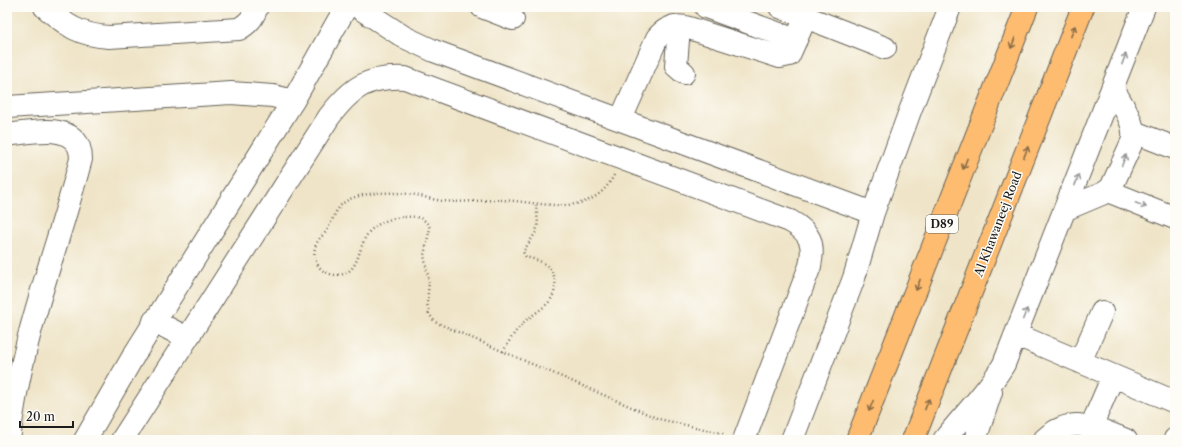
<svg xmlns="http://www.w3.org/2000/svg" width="1182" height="447" font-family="'Libre Caslon Text',serif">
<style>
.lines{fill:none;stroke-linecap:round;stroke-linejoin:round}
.minor-casing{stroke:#666258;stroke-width:24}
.highway-casing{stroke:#666258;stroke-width:24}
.path{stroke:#666258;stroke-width:2.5;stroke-dasharray:1 3;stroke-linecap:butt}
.minor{stroke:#fff;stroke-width:22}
.highway{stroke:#fdbc70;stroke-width:22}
.oneway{stroke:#8c6c46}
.oneway2{stroke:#999}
.labels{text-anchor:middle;stroke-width:3;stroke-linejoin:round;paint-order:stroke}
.shield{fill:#fdfcf7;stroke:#605f5e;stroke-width:1}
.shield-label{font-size:11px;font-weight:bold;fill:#1c1c1c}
.street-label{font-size:12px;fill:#1c1c1c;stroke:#fdfcf7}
</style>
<rect width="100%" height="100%" fill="#fdfcf7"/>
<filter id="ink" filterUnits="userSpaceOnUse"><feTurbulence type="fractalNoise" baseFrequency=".025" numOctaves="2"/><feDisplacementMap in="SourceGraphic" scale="8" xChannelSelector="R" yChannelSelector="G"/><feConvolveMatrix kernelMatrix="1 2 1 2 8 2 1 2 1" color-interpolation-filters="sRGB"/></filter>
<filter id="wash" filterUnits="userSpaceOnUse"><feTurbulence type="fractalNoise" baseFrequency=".012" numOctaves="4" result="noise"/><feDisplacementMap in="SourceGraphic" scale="16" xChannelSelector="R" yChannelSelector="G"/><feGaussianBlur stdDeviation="0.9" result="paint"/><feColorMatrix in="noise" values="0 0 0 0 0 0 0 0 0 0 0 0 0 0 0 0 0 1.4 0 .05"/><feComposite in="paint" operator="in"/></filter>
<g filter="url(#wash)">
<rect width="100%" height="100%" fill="#efe4c7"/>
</g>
<g filter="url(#ink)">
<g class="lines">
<defs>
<path id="minor" d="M45 7C67 26 79 35 109 37L239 29C249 23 253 18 257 7
M358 7 404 37 434 51 873 213
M482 7 513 19
M706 7 796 40
M780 7 885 48
M674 26 678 40 676 66 684 73
M7 107 231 93 273 96 293 101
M621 119 657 38C666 27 676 24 689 28L780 57 789 55 806 17
M1134 132 1175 148
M7 135C28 133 68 122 79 147 80 150 81 155 81 159 56 254 20 340 9 440
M1108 191 1175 218
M1066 209 1104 193 1111 188 1132 142C1138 125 1121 104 1113 88
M154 321 187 338
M1017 335 1175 402
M1080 362 1102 312
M1091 427 1113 376
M1045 439C1073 414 1095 428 1126 440
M85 440 134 355 293 101 346 7
M122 440 329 117C351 88 367 76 405 78L790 221C810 232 815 243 810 266L744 440
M792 440 854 278 873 213 910 111 950 7
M944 440C964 414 987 393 1004 364L1144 7
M975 440 991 392
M1175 440V439"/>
<path id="highway" d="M857 440 1027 7
M913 440 1083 7"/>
</defs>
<!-- minor casing -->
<use href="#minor" class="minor-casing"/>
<!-- highway casing -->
<use href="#highway" class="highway-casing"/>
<!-- path -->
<path class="path" d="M614 175C591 221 540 201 500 200 481 200 461 203 443 201 434 200 425 197 416 195 397 192 368 191 350 199 332 207 334 225 322 236 312 245 312 260 321 269 325 273 332 275 337 275 361 274 357 246 369 232 380 221 393 217 407 217 418 216 425 218 430 228L424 255 429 282 427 303 429 314 435 322 659 419 726 434
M503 352C508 342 514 333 522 324 530 316 540 311 548 303 558 292 558 274 546 265 540 260 533 259 526 257L523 252 536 232 538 223 536 205"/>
<!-- minor -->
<use href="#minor" class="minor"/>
<!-- highway -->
<use href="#highway" class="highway"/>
</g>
<!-- one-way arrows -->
<defs><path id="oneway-shaft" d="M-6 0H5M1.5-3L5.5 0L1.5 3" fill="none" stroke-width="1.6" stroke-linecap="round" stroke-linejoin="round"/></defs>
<g class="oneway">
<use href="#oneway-shaft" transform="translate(1073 31) rotate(-69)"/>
<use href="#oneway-shaft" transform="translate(1013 43) rotate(111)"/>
<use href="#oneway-shaft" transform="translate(1026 152) rotate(-69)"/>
<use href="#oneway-shaft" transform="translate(965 164) rotate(111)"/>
<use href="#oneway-shaft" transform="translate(918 285) rotate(111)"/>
<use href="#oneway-shaft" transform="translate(927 404) rotate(-69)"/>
<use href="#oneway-shaft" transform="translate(871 406) rotate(112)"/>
</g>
<g class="oneway2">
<use href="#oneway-shaft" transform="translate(1124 59) rotate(-69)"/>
<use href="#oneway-shaft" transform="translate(1124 160) rotate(-68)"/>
<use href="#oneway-shaft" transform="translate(1077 180) rotate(-69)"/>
<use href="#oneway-shaft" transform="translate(1141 205) rotate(22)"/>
<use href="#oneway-shaft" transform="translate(1025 314) rotate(-68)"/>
</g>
</g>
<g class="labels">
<!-- shield labels -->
<rect class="shield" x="926" y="215" width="32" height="18" rx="3"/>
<g class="shield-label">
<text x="942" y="228">D89</text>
</g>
<!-- street labels -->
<g class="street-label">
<text transform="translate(998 224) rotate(-69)" y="4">Al Khawaneej Road</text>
</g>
</g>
<!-- margin -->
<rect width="1182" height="447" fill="none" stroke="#fdfcf7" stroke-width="24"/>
<!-- scale -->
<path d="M20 421v6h53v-6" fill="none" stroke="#1c1c1c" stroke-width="2"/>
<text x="26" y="421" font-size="12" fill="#1c1c1c" stroke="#fdfcf7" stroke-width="3" paint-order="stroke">20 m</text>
</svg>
